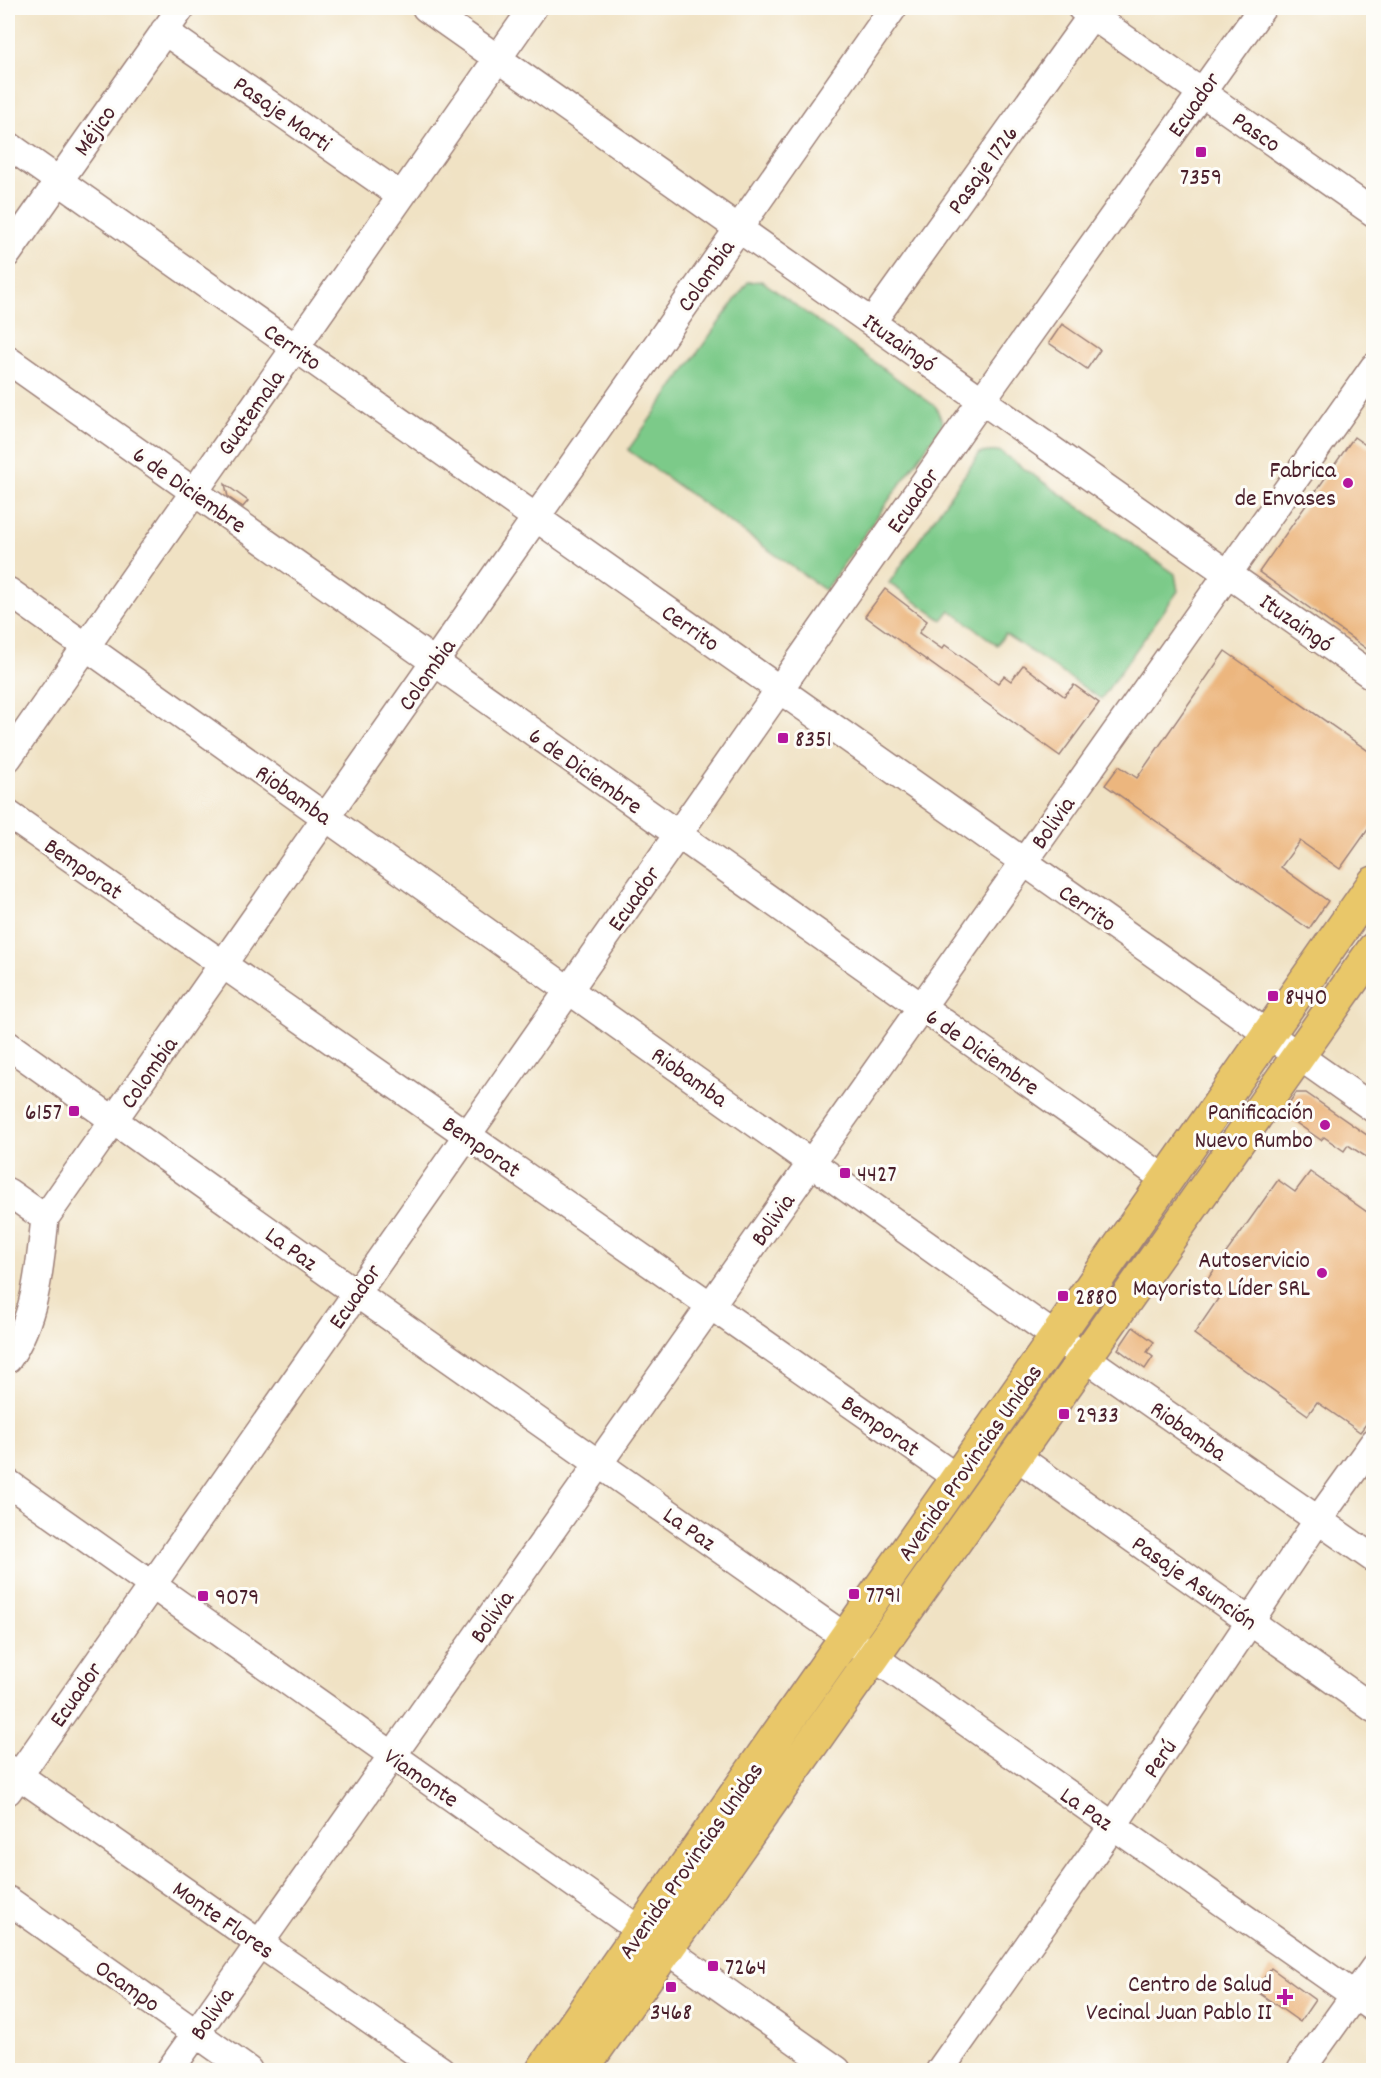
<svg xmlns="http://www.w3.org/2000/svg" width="1381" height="2078" font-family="Dekko,sans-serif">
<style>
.green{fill:#7cca89;stroke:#63745a;stroke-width:1.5}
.building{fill:#ecb67e}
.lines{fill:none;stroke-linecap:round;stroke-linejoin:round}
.minor-casing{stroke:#9d8078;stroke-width:30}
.major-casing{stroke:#9d8078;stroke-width:36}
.minor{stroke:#fff;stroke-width:27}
.major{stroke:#e9c769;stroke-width:33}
.poi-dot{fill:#b5179e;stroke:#fdfcf7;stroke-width:2}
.labels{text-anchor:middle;stroke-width:6;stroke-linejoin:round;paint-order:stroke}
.street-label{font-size:24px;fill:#4a1f2b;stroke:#fdfcf7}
.poi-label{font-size:24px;fill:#4a1f2b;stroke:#fdfcf7;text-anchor:start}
</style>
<rect width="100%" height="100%" fill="#fdfcf7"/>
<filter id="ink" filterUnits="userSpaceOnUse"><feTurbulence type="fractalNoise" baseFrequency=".0167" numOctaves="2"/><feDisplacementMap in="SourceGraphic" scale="12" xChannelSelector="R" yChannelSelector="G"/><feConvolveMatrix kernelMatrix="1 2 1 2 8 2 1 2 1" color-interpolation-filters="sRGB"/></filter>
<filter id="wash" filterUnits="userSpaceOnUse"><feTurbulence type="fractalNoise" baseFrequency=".008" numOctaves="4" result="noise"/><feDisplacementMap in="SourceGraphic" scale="24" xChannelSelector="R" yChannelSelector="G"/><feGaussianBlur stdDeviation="1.35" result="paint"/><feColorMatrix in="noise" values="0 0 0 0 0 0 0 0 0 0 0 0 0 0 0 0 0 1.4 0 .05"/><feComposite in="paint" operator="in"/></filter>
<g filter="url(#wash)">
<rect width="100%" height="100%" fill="#f0e2c4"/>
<!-- green -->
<path class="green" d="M762 281 936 407 943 424 825 590 628 450 748 282Z
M999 451 1175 574 1178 591 1101 699 1005 634 997 645 950 610 942 620 889 583 980 453Z"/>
<g id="blocks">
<!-- building -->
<path class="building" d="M1062 324 1100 350 1087 369 1049 343Z
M1354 437 1374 451V654L1259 572Z
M225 484 248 501 243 507 228 497Z
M885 589 927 621 919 633 942 649 945 645 998 683 1004 676 1011 681 1023 665 1064 696 1074 685 1099 703 1060 756 865 616Z
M1225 651 1374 755V821L1340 869 1300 841 1281 867 1328 901 1309 929 1105 785 1119 766 1137 778Z
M1296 1093H1306L1374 1140V1162L1348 1145 1344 1151 1324 1137 1321 1140 1282 1113Z
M1310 1172 1374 1217V1414L1360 1432 1317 1402 1308 1415 1194 1334 1218 1299 1202 1287 1278 1180 1295 1192Z
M1133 1327 1154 1342 1147 1352 1153 1357 1145 1369 1118 1349Z
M1271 1968 1315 2000 1300 2022 1255 1990Z"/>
</g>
</g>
<g filter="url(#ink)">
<use href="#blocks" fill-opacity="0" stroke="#9d8078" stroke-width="1.5"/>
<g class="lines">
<defs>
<path id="minor" d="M426 8 1374 677
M1081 8 1374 213
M164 31 401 196
M8 145 1374 1109
M8 253 181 8
M872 322 1092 15
M8 360 1166 1180
M8 591 1056 1337 1374 1559
M8 758 533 8
M8 814 957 1478
M8 1045 356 1293 1374 2009
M8 1192 45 1218
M8 1359C36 1319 40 1266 45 1218L893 8
M1016 1456 1374 1709
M8 1483 837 2070
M8 1768 441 2070
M8 1791 982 400 1262 8
M8 1900 248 2070
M170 2070 1374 367
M940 2070 1113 1826 1318 1520 1374 1442
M1301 2070 1374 1968"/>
<path id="major" d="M543 2070 1374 883
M581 2070 1374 949"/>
</defs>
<!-- minor casing -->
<use href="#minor" class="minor-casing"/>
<!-- major casing -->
<use href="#major" class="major-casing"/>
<!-- minor -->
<use href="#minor" class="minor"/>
<!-- major -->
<use href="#major" class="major"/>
</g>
</g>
<!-- markers -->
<g class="poi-dot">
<rect x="1195" y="146" width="12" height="12" rx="3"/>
<circle cx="1348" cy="483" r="6"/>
<rect x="777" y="732" width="12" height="12" rx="3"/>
<rect x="1267" y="990" width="12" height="12" rx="3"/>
<rect x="68" y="1105" width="12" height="12" rx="3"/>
<circle cx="1325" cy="1125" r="6"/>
<rect x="839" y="1167" width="12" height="12" rx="3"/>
<circle cx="1322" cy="1273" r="6"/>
<rect x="1057" y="1290" width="12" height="12" rx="3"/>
<rect x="1058" y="1408" width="12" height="12" rx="3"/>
<rect x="848" y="1588" width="12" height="12" rx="3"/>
<rect x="197" y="1590" width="12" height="12" rx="3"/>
<rect x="707" y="1960" width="12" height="12" rx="3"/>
<rect x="665" y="1981" width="12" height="12" rx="3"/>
<path d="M1282 1988h6v6h6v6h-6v6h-6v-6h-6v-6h6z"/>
</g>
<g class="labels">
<!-- street labels -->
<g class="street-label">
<text transform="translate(1193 104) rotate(-55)" y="8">Ecuador</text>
<text transform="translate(283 113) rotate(35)" y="8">Pasaje Marti</text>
<text transform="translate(94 130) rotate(-55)" y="8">Méjico</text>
<text transform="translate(1257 131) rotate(35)" y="8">Pasco</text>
<text transform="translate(982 169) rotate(-54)" y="8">Pasaje 1726</text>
<text transform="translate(705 275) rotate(-55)" y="8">Colombia</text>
<text transform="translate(900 342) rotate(35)" y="8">Ituzaingó</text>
<text transform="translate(293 346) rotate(35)" y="8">Cerrito</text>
<text transform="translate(250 412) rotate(-55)" y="8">Guatemala</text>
<text transform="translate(190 489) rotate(35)" y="8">6 de Diciembre</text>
<text transform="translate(912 500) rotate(-55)" y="8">Ecuador</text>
<text transform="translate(1297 622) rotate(35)" y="8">Ituzaingó</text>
<text transform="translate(691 627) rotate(35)" y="8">Cerrito</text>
<text transform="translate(426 674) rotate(-55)" y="8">Colombia</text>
<text transform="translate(586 770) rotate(35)" y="8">6 de Diciembre</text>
<text transform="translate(294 794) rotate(35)" y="8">Riobamba</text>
<text transform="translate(1052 822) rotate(-55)" y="8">Bolivia</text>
<text transform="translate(84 868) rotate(35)" y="8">Bemporat</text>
<text transform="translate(633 898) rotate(-55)" y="8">Ecuador</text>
<text transform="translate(1088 907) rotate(35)" y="8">Cerrito</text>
<text transform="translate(983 1051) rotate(35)" y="8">6 de Diciembre</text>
<text transform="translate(148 1072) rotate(-55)" y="8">Colombia</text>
<text transform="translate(690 1076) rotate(35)" y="8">Riobamba</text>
<text transform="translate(482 1146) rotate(35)" y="8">Bemporat</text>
<text transform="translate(772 1219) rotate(-55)" y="8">Bolivia</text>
<text transform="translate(292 1248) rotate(36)" y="8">La Paz</text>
<text transform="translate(354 1296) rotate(-55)" y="8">Ecuador</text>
<text transform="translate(881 1425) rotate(35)" y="8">Bemporat</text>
<text transform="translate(1189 1430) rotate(35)" y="8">Riobamba</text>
<text transform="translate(969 1462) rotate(-55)" y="8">Avenida Provincias Unidas</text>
<text transform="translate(690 1528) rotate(35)" y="8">La Paz</text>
<text transform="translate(1195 1582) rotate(35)" y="8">Pasaje Asunción</text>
<text transform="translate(491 1616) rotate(-55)" y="8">Bolivia</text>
<text transform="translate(75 1694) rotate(-55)" y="8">Ecuador</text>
<text transform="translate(1159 1758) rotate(-56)" y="8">Perú</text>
<text transform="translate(422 1777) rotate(35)" y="8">Viamonte</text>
<text transform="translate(1087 1808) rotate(35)" y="8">La Paz</text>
<text transform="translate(690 1860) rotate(-55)" y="8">Avenida Provincias Unidas</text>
<text transform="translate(224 1919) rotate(35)" y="8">Monte Flores</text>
<text transform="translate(128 1985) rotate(35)" y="8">Ocampo</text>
<text transform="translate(211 2013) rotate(-55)" y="8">Bolivia</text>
</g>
<!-- poi labels -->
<g class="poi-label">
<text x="1201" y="184" text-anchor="middle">7359</text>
<text x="1336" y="477" text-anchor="end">Fabrica<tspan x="1336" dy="28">de Envases</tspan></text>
<text x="795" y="746">8351</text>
<text x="1285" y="1004">8440</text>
<text x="62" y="1119" text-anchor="end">6157</text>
<text x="1313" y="1119" text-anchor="end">Panificación<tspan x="1313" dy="28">Nuevo Rumbo</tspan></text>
<text x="857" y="1181">4427</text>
<text x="1310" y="1267" text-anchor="end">Autoservicio<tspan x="1310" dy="28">Mayorista Líder SRL</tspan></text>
<text x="1075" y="1304">2880</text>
<text x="1076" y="1422">2933</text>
<text x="866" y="1602">7791</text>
<text x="215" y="1604">9079</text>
<text x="725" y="1974">7264</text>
<text x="1272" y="1991" text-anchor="end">Centro de Salud<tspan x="1272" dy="28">Vecinal Juan Pablo II</tspan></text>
<text x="671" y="2019" text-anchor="middle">3468</text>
</g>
</g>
<!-- margin -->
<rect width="1381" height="2078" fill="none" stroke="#fdfcf7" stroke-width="30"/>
</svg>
